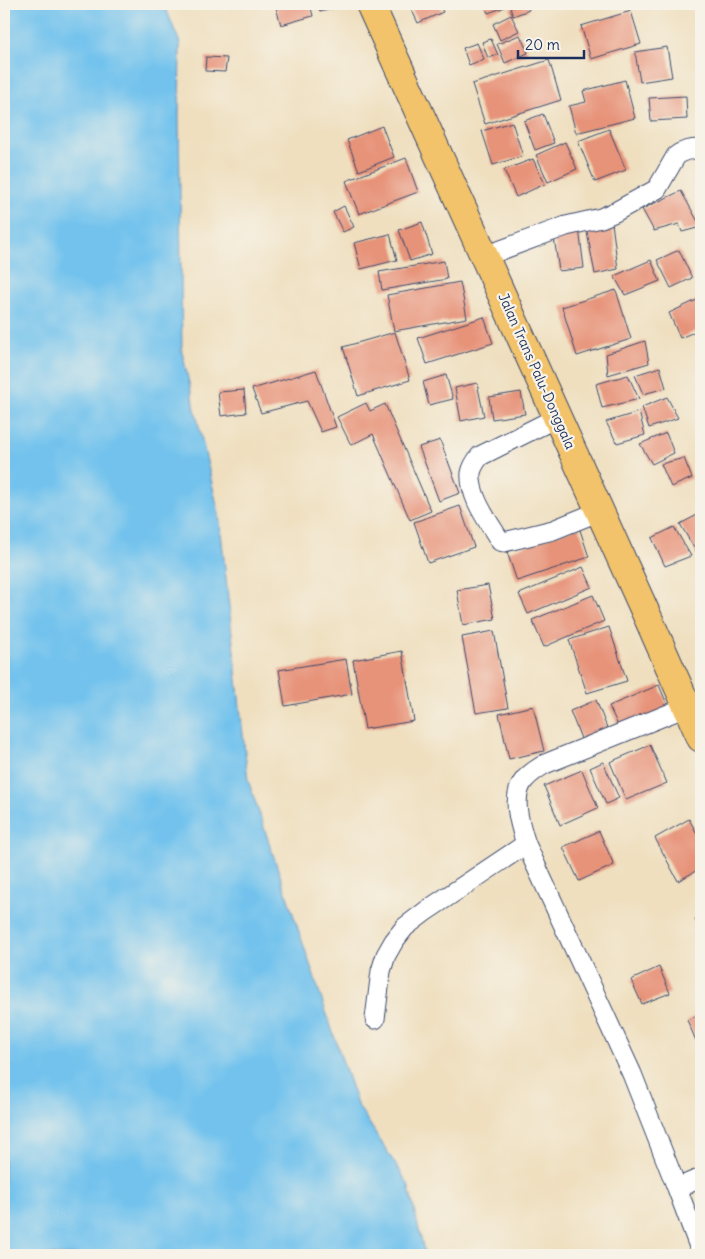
<svg xmlns="http://www.w3.org/2000/svg" width="705" height="1259" font-family="Delius,sans-serif">
<style>
.water{fill:#72c2ed;stroke:#4678a6}
.building{fill:#e79379}
.lines{fill:none;stroke-linecap:round;stroke-linejoin:round}
.minor-casing{stroke:#3b496d;stroke-width:21}
.trunk-casing{stroke:#3b496d;stroke-width:30}
.minor{stroke:#fff;stroke-width:19}
.trunk{stroke:#f2c36a;stroke-width:28}
.labels{text-anchor:middle;stroke-width:4.5;stroke-linejoin:round;paint-order:stroke}
.street-label{font-size:14px;fill:#1b2f5e;stroke:#f7f3e8}
</style>
<rect width="100%" height="100%" fill="#f7f3e8"/>
<filter id="ink" filterUnits="userSpaceOnUse"><feTurbulence type="fractalNoise" baseFrequency=".02" numOctaves="2"/><feDisplacementMap in="SourceGraphic" scale="10" xChannelSelector="R" yChannelSelector="G"/><feConvolveMatrix kernelMatrix="1 2 1 2 8 2 1 2 1" color-interpolation-filters="sRGB"/></filter>
<filter id="wash" filterUnits="userSpaceOnUse"><feTurbulence type="fractalNoise" baseFrequency=".0096" numOctaves="4" result="noise"/><feDisplacementMap in="SourceGraphic" scale="20" xChannelSelector="R" yChannelSelector="G"/><feGaussianBlur stdDeviation="1.12" result="paint"/><feColorMatrix in="noise" values="0 0 0 0 0 0 0 0 0 0 0 0 0 0 0 0 0 1.4 0 .05"/><feComposite in="paint" operator="in"/></filter>
<g filter="url(#wash)">
<rect width="100%" height="100%" fill="#efdfbf"/>
<!-- water -->
<path class="water" d="M4 4H164L180 43 179 116 182 352 219 514 248 780 357 1104 408 1184 425 1255H4Z"/>
<g id="blocks">
<!-- building -->
<path class="building" d="M275 4H310L313 16 281 25Z
M318 4H331L332 9 320 12Z
M409 4H439L443 12 418 23Z
M484 4H503L505 7 488 13Z
M521 4H527L529 10 513 16 510 8Z
M631 11 641 44 591 59 581 26Z
M511 15 519 31 500 40 493 24Z
M520 35 528 53 505 63 497 44Z
M491 39 498 55 488 58 482 42Z
M477 43 484 59 469 65 463 48Z
M667 47 672 77 640 82 635 52Z
M206 57 227 58 225 72 205 71Z
M549 60 561 100 485 124 472 84Z
M625 80 635 118 576 133 569 106 586 102 583 91Z
M686 96 687 119 651 121 649 98Z
M543 114 554 143 535 150 524 121Z
M512 122 523 156 493 165 482 131Z
M382 126 394 157 359 171 347 140Z
M609 129 626 170 595 182 578 141Z
M565 142 577 169 548 182 536 155Z
M406 158 418 192 359 214 346 181Z
M533 159 545 184 516 197 504 170Z
M681 191 701 227 682 232 679 224 654 231 642 209Z
M344 206 354 227 343 232 333 212Z
M422 222 432 254 410 261 399 230Z
M612 223 618 269 595 274 586 227Z
M579 228 584 268 559 271 554 237Z
M390 234 397 260 361 269 354 243Z
M679 250 692 278 671 288 657 260Z
M651 260 660 281 625 295 614 276Z
M444 261 447 279 382 290 379 272Z
M460 282 467 318 394 331 387 295Z
M616 290 631 339 577 356 562 307Z
M701 298V329L680 338 669 313Z
M484 317 493 343 427 364 418 338Z
M395 332 410 380 358 396 343 347Z
M645 341 649 363 608 375 606 354Z
M660 367 666 388 643 394 635 375Z
M316 370 336 427 321 432 307 401 261 413 252 389Z
M446 375 453 399 429 405 423 382Z
M628 375 639 399 602 408 596 384Z
M477 383 484 416 461 421 455 388Z
M244 390 246 413 221 416 218 392Z
M521 392 525 414 492 419 489 397Z
M667 397 678 418 649 428 642 407Z
M366 403 370 411 385 404 431 511 410 520 373 434 351 445 337 417Z
M639 412 645 435 617 443 606 422Z
M666 433 674 453 652 464 640 444Z
M440 440 460 493 439 501 419 447Z
M684 458 692 478 671 487 661 464Z
M460 506 474 547 428 563 414 522Z
M701 513V551L697 553 680 524Z
M579 527 589 557 517 581 507 552Z
M674 527 691 556 665 566 652 538Z
M583 567 592 587 528 614 519 594Z
M488 585 495 619 463 625 457 590Z
M593 595 604 621 544 647 532 620Z
M609 627 627 681 587 693 569 640Z
M494 631 508 708 476 713 462 637Z
M402 651 414 721 365 729 353 660Z
M346 659 352 694 285 706 279 670Z
M659 685 669 709 620 730 609 706Z
M596 700 608 730 582 741 570 711Z
M533 706 544 751 509 759 499 714Z
M650 745 667 783 626 800 610 762Z
M603 762 619 798 606 804 590 768Z
M582 770 598 808 560 825 544 786Z
M689 819 701 841V868L678 881 655 838Z
M599 831 614 865 579 881 563 847Z
M701 917V931L695 920Z
M659 967 670 993 642 1004 631 980Z
M701 1014V1052L687 1020Z"/>
</g>
</g>
<g filter="url(#ink)">
<use href="#blocks" fill-opacity="0" stroke="#3b496d" stroke-width="1"/>
<g class="lines">
<defs>
<path id="minor" d="M485 256 566 226 601 218 615 212 657 189 676 156C683 150 692 149 701 149
M558 417 480 456C476 461 472 467 471 473 469 497 489 522 500 541L504 542 553 530 600 511
M701 701 545 764C538 768 531 773 525 779 510 796 520 825 526 844L632 1074 677 1188 701 1178
M375 1019 381 971 386 955 394 941 405 927 426 911 526 844
M677 1188 701 1252"/>
<path id="trunk" d="M370 4 649 620 701 738"/>
</defs>
<!-- minor casing -->
<use href="#minor" class="minor-casing"/>
<!-- trunk casing -->
<use href="#trunk" class="trunk-casing"/>
<!-- minor -->
<use href="#minor" class="minor"/>
<!-- trunk -->
<use href="#trunk" class="trunk"/>
</g>
</g>
<g class="labels">
<!-- street labels -->
<g class="street-label">
<text transform="translate(537 371) rotate(66)" y="5">Jalan Trans Palu-Donggala</text>
</g>
</g>
<!-- margin -->
<rect width="705" height="1259" fill="none" stroke="#f7f3e8" stroke-width="20"/>
<!-- scale -->
<path d="M518 50v8h66v-8" fill="none" stroke="#1b2f5e" stroke-width="2.5"/>
<text x="525" y="50" font-size="15" fill="#1b2f5e" stroke="#f7f3e8" stroke-width="4" paint-order="stroke">20 m</text>
</svg>
